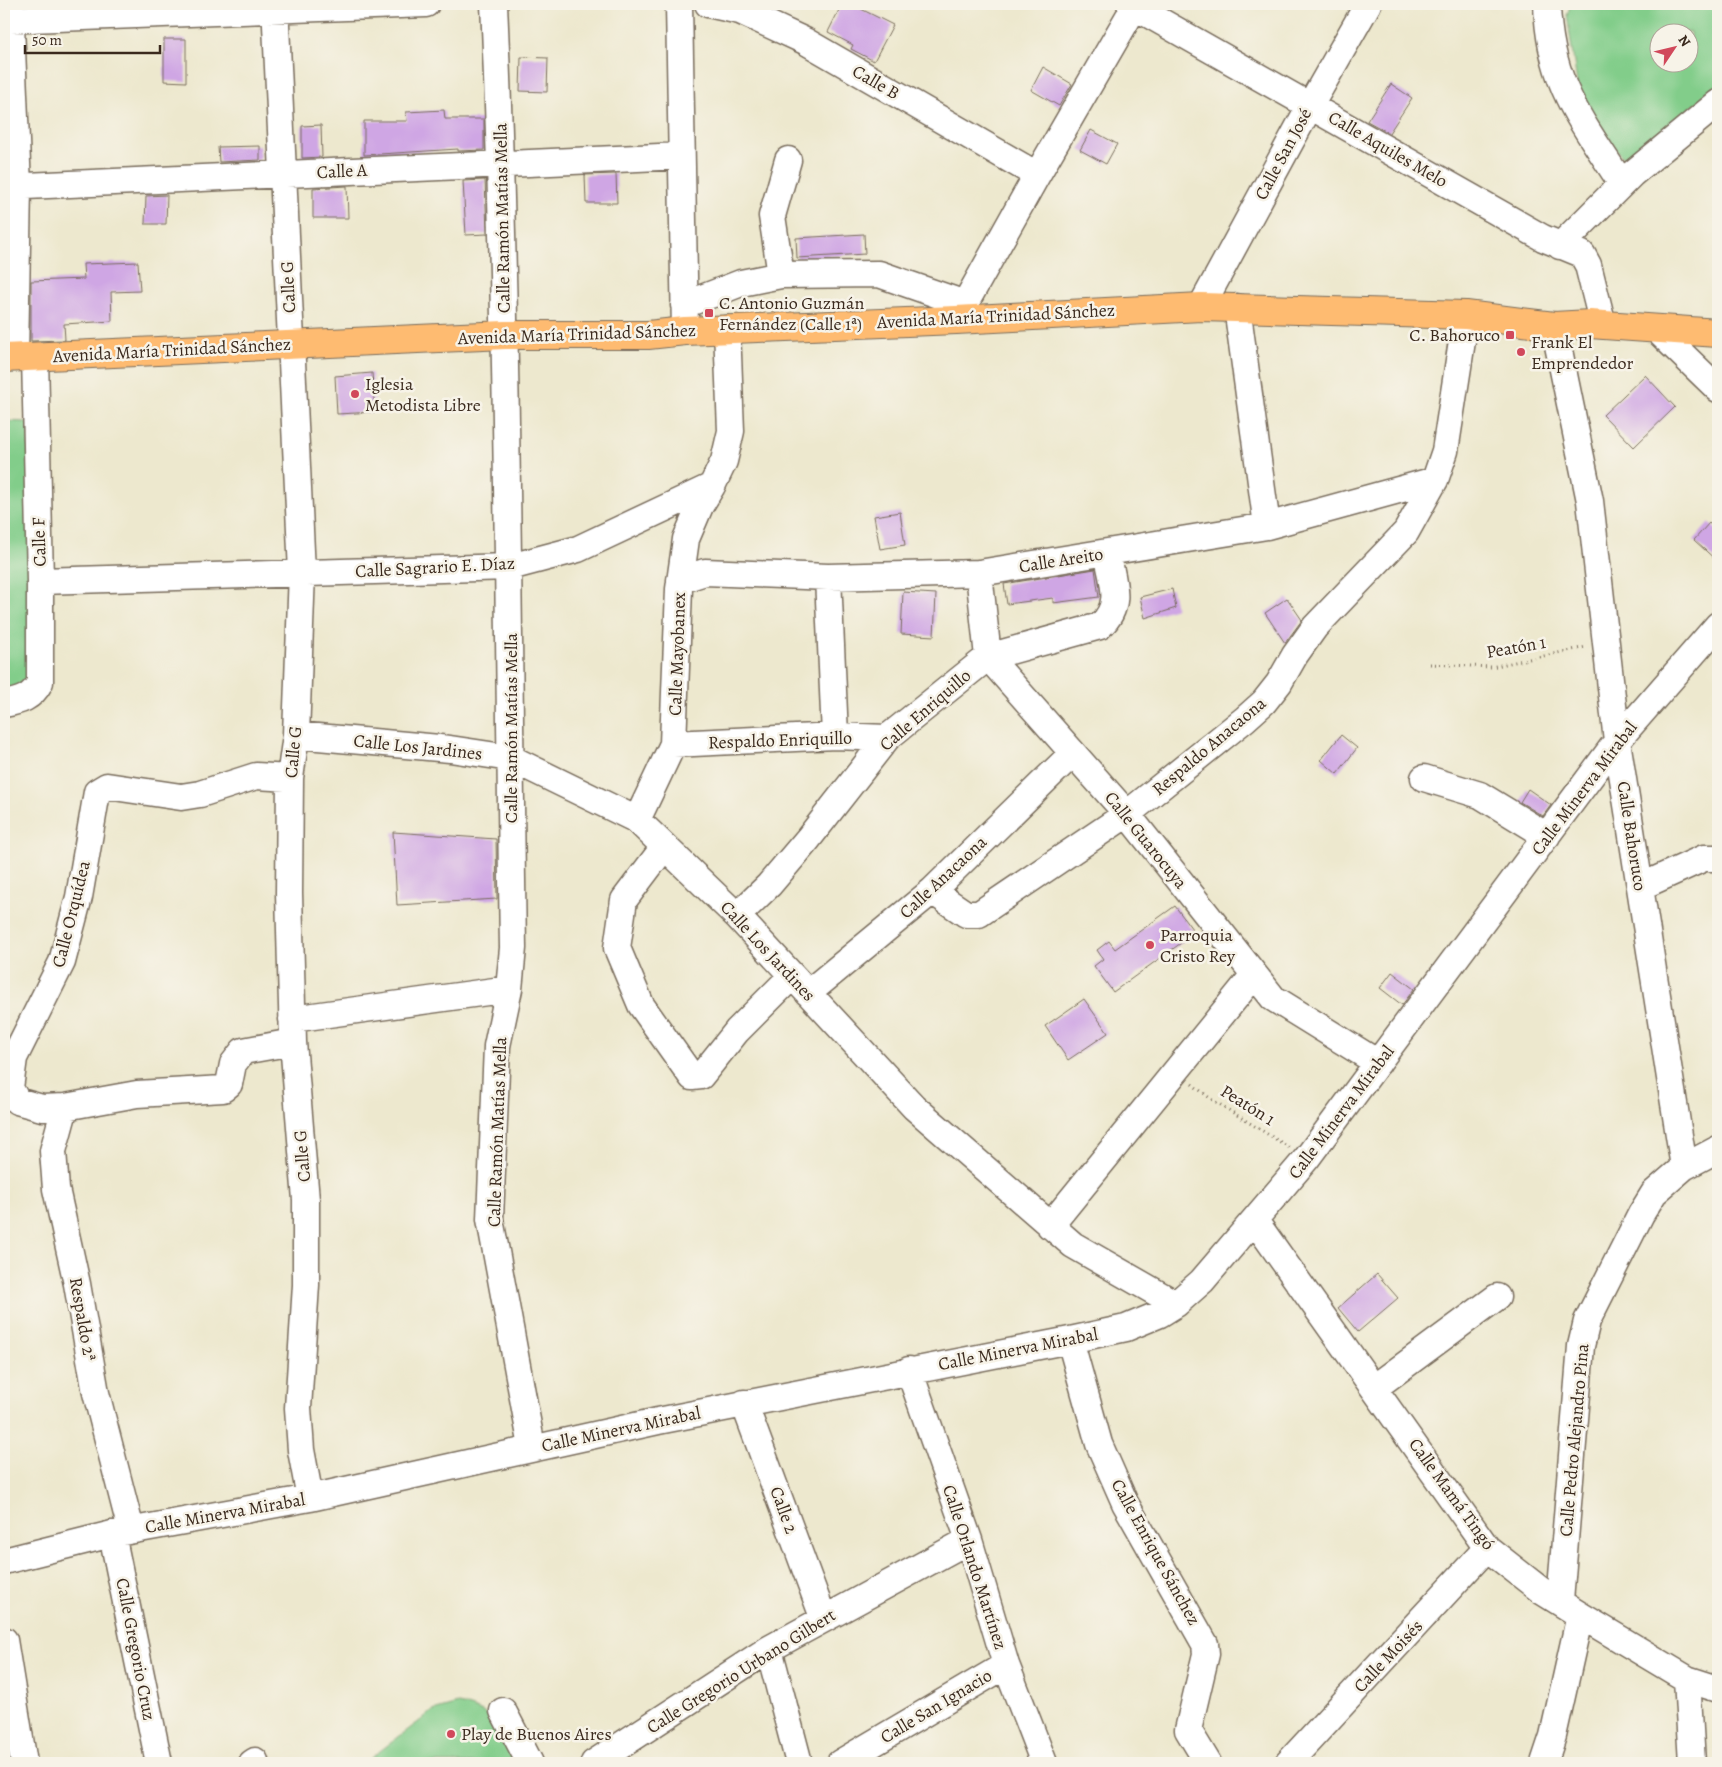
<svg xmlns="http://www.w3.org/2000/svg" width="1722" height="1767" font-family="Alegreya,serif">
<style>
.green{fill:#82cd8a;stroke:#5e7c54;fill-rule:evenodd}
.building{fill:#cfa6e4}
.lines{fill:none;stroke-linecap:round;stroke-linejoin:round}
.minor-casing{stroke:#796c5c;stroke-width:29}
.major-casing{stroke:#796c5c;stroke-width:30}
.path{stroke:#796c5c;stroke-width:3;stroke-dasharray:1 4;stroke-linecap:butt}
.minor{stroke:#fff;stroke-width:26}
.major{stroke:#febb71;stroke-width:28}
.poi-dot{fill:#d1495b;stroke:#f7f3e8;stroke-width:2}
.labels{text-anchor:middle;stroke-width:5;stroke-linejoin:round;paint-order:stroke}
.street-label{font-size:18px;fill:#3b2a1e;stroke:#f7f3e8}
.poi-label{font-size:18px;fill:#3b2a1e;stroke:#f7f3e8;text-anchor:start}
</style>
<rect width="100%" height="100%" fill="#f7f3e8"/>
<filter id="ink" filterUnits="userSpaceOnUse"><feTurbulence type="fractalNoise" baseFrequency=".02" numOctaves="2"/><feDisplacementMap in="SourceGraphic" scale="10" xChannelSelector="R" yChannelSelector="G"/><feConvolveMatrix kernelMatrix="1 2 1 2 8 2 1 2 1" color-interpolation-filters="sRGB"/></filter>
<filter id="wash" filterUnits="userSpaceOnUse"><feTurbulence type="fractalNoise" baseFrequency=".0096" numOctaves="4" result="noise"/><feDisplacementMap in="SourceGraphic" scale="20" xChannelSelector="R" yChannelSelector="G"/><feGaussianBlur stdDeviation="1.12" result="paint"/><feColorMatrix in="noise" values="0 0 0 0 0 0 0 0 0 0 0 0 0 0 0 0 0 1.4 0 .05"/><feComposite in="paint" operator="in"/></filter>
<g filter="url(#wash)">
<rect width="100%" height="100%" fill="#ede8ce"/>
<!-- green -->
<path class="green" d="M1571 4H1718V84L1627 164 1579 97 1567 15ZM1660 32H1690V62H1660Z
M4 421 28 422 33 665 22 688 4 692Z
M458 1704C500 1713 497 1727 514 1763H364L433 1711Z"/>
<g id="blocks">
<!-- building -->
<path class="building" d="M842 4H851L893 25 874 61 851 49 853 45 828 32Z
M164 39H186V82L164 81Z
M521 57 548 58 547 92 520 91Z
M1043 67 1072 84 1059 106 1031 90Z
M1391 84 1412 98 1389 133 1367 121Z
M444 110 445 119H484V150L458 151V149L364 155V121H407L406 112Z
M321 125 322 157 302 158V126Z
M1091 130 1117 144 1106 164 1080 150Z
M260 146V160L219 162 218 147Z
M616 174 617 203H586L585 175Z
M485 180 487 234 466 235 463 181Z
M347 186 348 218H313V188Z
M167 195 166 224H145L146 196Z
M864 234 865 254 797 258 796 238Z
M138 262 140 291 111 292 112 321 64 324 65 340 31 341V281L84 279 83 264Z
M372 373 375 412 337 414 335 376Z
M1645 375 1675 407 1634 447 1603 415Z
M900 512 905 545 880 549 874 516Z
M1709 523 1718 531V562L1694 540Z
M1095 569 1099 597 1053 603V598L1007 604 1004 584Z
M1172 589 1176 608 1145 618 1140 597Z
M903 592 936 594 934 636 901 634Z
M1287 598 1302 620 1285 643 1265 613Z
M1341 735 1357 748 1337 774 1321 760Z
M1528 789 1551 805 1543 816 1520 802Z
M393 832 496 839 497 899 397 905Z
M1175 906 1195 933 1113 992 1094 966 1103 959 1097 950 1109 941 1115 949Z
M1392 972 1414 989 1402 1005 1380 988Z
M1084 999 1108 1033 1068 1060 1045 1026Z
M1377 1274 1398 1298 1358 1332 1338 1308Z"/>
</g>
</g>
<g filter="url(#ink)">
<use href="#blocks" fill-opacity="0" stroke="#796c5c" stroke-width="1"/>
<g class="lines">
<defs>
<path id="minor" d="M10 4 18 186 15 357
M275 4 302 572 296 735 290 778 289 893 293 1042 306 1200V1285L298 1408 301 1450 310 1498
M494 4C508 318 508 633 513 948L509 989 497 1046 490 1219 532 1447
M679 4 685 331
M708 4 740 11 805 41 1037 175
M1130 4 1543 238 1582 254 1588 265 1603 325
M1547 4C1549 83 1581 120 1622 184
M4 20 426 4
M4 187 681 156
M1560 246 1632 174 1718 103
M781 275 772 216 788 160
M684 305 741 283 781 275 879 274 965 304
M1201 307 1311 104 1368 4
M1237 307 1267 526
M956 320 1037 175 1136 4
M1554 326 1590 501 1617 741 1684 1167
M1656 329 1718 389
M979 573 988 657 1127 814 1273 998 1378 1063
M828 577 835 736
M680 580 705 572 828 577 979 573 1267 526 1435 480
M40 581 510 567 578 549 712 486 724 461 731 431 727 329
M4 704C20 701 32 698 40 682V581L35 356
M296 735 450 749 510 758 637 820 737 916 914 1107 1073 1245 1176 1304
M673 744 835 736 887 738
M290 778 256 776 200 794 181 797 107 786 97 792 79 897 62 962 14 1058 10 1088 17 1101 42 1108 65 1107 137 1094 223 1089 229 1084 233 1064 243 1051 293 1042
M1424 778 1480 795 1547 836
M637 820 673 744 679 589 686 539 700 506 712 486
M664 847 624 900 617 948 641 1005 692 1077 701 1076 737 1031 792 976
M1640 887 1704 858H1718
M932 891 966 914H979L1127 814 1245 719 1264 702 1279 683 1295 655 1315 627 1406 532 1435 480 1445 451 1466 315
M737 916 769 885 808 839 887 738 988 657 1100 626C1124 605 1112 580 1107 552
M808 993 932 891 1072 754
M292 1019 509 989
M65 1107 53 1151 56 1189 77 1284 96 1393 131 1530
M1255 1221 1487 1548 1543 1592 1580 1615 1687 1679 1718 1689
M1050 1226 1254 975
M1070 1340 1099 1444 1125 1503 1205 1644 1206 1654 1188 1730 1208 1763
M909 1370 969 1540 1006 1665 1044 1763
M1374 1388 1497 1297
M744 1403 823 1617
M112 1534 159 1763
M4 1561 112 1534 310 1498 658 1421 1070 1340 1126 1328 1160 1314 1176 1304 1202 1281 1307 1158 1617 741 1718 625
M1560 1601 1581 1346 1587 1321 1641 1214 1654 1193 1684 1167 1718 1149
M4 1640 24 1763
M769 1649 799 1763
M1687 1679 1692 1763
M503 1711 530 1763
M252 1763 255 1761
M594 1763 769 1649 969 1540
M840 1763 1006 1665
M1288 1763 1487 1548
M1544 1763 1553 1736 1580 1615"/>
<path id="major" d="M4 358 505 335H648L685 331 956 320 1201 307 1466 315 1554 326 1590 324 1718 333"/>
</defs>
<!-- minor casing -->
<use href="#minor" class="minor-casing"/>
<!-- major casing -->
<use href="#major" class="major-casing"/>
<!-- path -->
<path class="path" d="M1430 664 1491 667 1586 647
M1192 1084 1211 1099 1290 1148"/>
<!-- minor -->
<use href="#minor" class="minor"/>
<!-- major -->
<use href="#major" class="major"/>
</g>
</g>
<!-- markers -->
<g class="poi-dot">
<rect x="704" y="308" width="10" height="10" rx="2.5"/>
<rect x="1505" y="330" width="10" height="10" rx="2.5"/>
<circle cx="1521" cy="352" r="5"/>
<circle cx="355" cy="394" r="5"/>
<circle cx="1150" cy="945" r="5"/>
<circle cx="451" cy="1734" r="5"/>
</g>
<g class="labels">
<!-- street labels -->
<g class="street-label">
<text transform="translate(876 82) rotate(30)" y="6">Calle B</text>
<text transform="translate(1388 149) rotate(30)" y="6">Calle Aquiles Melo</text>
<text transform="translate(1283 154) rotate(-62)" y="6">Calle San José</text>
<text transform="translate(342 171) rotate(-3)" y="6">Calle A</text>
<text transform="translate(502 218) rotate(-91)" y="6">Calle Ramón Matías Mella</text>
<text transform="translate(288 287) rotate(-93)" y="6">Calle G</text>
<text transform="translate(996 316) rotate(-3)" y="6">Avenida María Trinidad Sánchez</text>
<text transform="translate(577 334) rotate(-2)" y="6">Avenida María Trinidad Sánchez</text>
<text transform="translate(172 350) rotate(-3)" y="6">Avenida María Trinidad Sánchez</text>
<text transform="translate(39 542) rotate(-92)" y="6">Calle F</text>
<text transform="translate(1061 560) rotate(-9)" y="6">Calle Areito</text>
<text transform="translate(435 567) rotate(-3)" y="6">Calle Sagrario E. Díaz</text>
<text transform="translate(1516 647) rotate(-10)" y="6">Peatón 1</text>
<text transform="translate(677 654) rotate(-88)" y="6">Calle Mayobanex</text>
<text transform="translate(925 710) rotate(-41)" y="6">Calle Enriquillo</text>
<text transform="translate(511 728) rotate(-90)" y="6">Calle Ramón Matías Mella</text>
<text transform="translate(780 740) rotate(-2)" y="6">Respaldo Enriquillo</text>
<text transform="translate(1209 746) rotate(-40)" y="6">Respaldo Anacaona</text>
<text transform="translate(418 747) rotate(6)" y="6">Calle Los Jardines</text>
<text transform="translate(293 752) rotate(-85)" y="6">Calle G</text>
<text transform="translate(1584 788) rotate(-53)" y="6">Calle Minerva Mirabal</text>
<text transform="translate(1632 836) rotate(81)" y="6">Calle Bahoruco</text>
<text transform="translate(1146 840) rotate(51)" y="6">Calle Guarocuya</text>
<text transform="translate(943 877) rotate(-43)" y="6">Calle Anacaona</text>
<text transform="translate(71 914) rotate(-76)" y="6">Calle Orquídea</text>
<text transform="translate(768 951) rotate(47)" y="6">Calle Los Jardines</text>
<text transform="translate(1248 1105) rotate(32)" y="6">Peatón 1</text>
<text transform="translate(1341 1112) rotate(-53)" y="6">Calle Minerva Mirabal</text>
<text transform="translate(497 1132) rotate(-88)" y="6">Calle Ramón Matías Mella</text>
<text transform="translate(302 1156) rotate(-95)" y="6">Calle G</text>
<text transform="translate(83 1319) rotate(80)" y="6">Respaldo 2ª</text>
<text transform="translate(1018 1349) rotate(-11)" y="6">Calle Minerva Mirabal</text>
<text transform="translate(621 1429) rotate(-12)" y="6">Calle Minerva Mirabal</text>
<text transform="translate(1574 1440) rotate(-85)" y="6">Calle Pedro Alejandro Pina</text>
<text transform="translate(1452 1494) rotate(54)" y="6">Calle Mamá Tingó</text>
<text transform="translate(784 1510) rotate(70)" y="6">Calle 2</text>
<text transform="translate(225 1513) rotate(-10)" y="6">Calle Minerva Mirabal</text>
<text transform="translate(1156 1552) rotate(61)" y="6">Calle Enrique Sánchez</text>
<text transform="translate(975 1567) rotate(72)" y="6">Calle Orlando Martínez</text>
<text transform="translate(136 1649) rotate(79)" y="6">Calle Gregorio Cruz</text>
<text transform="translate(1388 1656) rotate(-47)" y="6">Calle Moisés</text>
<text transform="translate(741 1671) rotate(-32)" y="6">Calle Gregorio Urbano Gilbert</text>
<text transform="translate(936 1706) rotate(-31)" y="6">Calle San Ignacio</text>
</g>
<!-- poi labels -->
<g class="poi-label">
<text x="719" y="309">C. Antonio Guzmán<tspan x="719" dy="21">Fernández (Calle 1ª)</tspan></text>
<text x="1500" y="341" text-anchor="end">C. Bahoruco</text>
<text x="1531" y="348">Frank El<tspan x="1531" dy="21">Emprendedor</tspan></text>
<text x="365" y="390">Iglesia<tspan x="365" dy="21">Metodista Libre</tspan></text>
<text x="1160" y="941">Parroquia<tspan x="1160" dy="21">Cristo Rey</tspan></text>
<text x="461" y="1740">Play de Buenos Aires</text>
</g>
</g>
<!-- margin -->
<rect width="1722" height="1767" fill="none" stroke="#f7f3e8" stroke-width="20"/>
<!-- north arrow -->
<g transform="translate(1674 48) rotate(55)"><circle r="24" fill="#f7f3e8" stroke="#aca397"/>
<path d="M0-4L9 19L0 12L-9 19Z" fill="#d1495b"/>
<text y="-8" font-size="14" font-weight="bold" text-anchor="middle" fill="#3b2a1e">N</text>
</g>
<!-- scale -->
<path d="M25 45v8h135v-8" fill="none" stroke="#3b2a1e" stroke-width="2.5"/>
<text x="32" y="45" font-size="15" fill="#3b2a1e" stroke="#f7f3e8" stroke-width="4" paint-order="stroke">50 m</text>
</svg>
